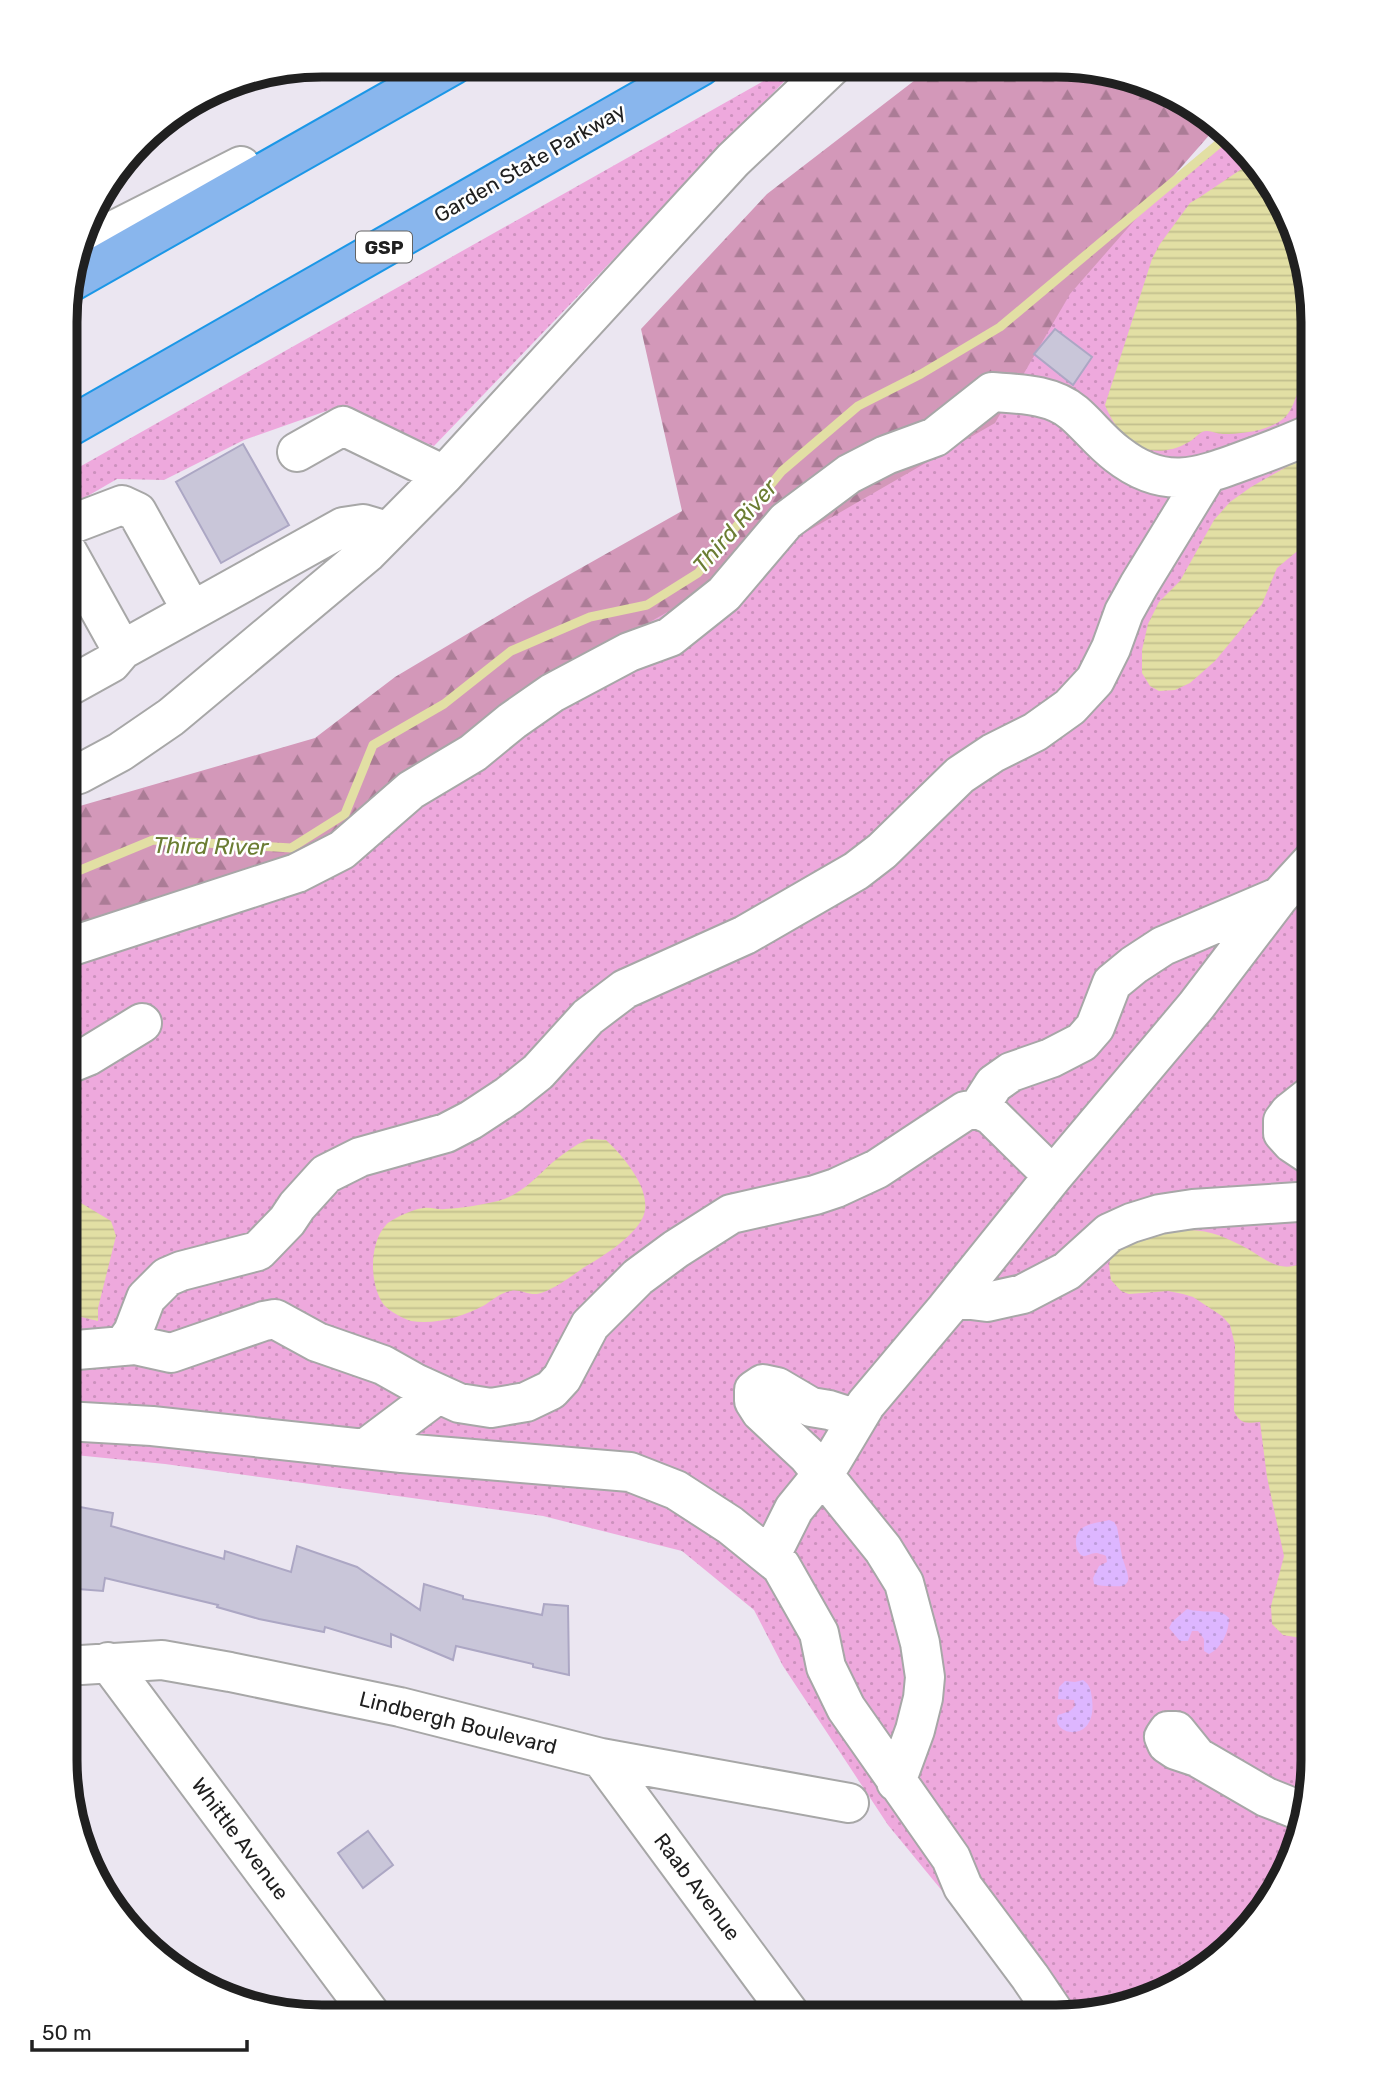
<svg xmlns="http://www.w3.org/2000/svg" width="1378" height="2082" font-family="Rubik,sans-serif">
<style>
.grass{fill:url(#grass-dots)}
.forest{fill:url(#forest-firs)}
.sand{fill:url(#sand-dots)}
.water{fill:url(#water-rules)}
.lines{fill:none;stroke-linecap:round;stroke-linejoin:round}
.stream{stroke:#e2dfa4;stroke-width:9}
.building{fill:#c9c6d9;stroke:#aca7c4;stroke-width:2}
.minor-casing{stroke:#a7a7a7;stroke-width:42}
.highway-casing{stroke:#1b97e7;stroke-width:42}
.minor{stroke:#fff;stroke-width:38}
.highway{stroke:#89b6ed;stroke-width:38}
.labels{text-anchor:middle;stroke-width:5;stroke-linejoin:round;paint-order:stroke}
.shield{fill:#fff;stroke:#636363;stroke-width:2}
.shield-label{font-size:19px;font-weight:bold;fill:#202020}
.street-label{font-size:21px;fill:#202020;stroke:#fff}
.water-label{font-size:23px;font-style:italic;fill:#6b7d33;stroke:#fff}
.rim{fill:none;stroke:#202020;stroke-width:9}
</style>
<defs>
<pattern id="grass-dots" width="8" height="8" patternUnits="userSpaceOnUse" patternTransform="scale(1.75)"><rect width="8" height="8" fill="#eea9dd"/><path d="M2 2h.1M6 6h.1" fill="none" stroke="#cc91bd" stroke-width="1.8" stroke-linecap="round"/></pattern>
<pattern id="forest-firs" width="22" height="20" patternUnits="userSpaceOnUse" patternTransform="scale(1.75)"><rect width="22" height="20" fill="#d398b9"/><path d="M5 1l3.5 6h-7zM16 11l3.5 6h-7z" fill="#ab7c96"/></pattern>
<pattern id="sand-dots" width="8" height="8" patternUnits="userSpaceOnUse" patternTransform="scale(1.75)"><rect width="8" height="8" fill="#ddb6ff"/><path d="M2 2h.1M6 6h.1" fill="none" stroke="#bd9cda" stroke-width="1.8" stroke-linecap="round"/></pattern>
<pattern id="water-rules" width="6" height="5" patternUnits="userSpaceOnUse" patternTransform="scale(1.75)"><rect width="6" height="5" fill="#e2dfa4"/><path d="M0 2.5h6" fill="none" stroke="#c2bf8d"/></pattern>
</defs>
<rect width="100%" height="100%" fill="#ebe6f1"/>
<!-- grass -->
<path class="grass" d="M790 66H799L434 446 332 409 244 440 164 480 117 479 67 508V474Z
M1229 135 1260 165 1294 223 1313 322V1777L1299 1843 1270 1903 1225 1954 1155 1998 1057 2017 1017 1982 888 1825 783 1666 754 1610 682 1551 543 1516 165 1464 65 1454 66 876 153 840 1000 327Z"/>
<!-- forest -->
<path class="forest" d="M932 67H1090L1212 118 1219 124 1070 294 995 423 650 622 324 839 66 968V810L315 738 395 677 526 599 682 511 641 329 767 194Z"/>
<!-- sand -->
<path class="sand" d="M1109 1520 1114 1522 1117 1527C1119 1537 1120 1546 1122 1556 1126 1572 1138 1589 1111 1586 1105 1586 1100 1586 1094 1584L1093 1578 1099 1566 1107 1562 1106 1556C1104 1555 1098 1553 1096 1553 1089 1553 1085 1559 1080 1554 1077 1551 1076 1547 1076 1543 1075 1523 1095 1524 1109 1520Z
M1187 1609C1191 1610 1195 1611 1200 1611 1211 1613 1219 1608 1229 1618 1229 1631 1222 1648 1209 1654L1204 1651V1639L1198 1631H1192L1188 1641H1180L1169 1628 1172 1622Z
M1083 1680C1090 1685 1091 1690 1092 1699 1098 1746 1049 1735 1058 1715L1070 1711 1075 1706 1074 1700 1058 1699 1059 1687 1065 1681 1075 1682Z"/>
<!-- water -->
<path class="water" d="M1255 160 1260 165 1294 223 1313 322V375C1294 384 1298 406 1284 418 1269 431 1242 434 1223 434 1217 434 1212 431 1207 431 1199 431 1195 439 1189 442 1150 464 1120 442 1105 405L1152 259 1160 244 1190 203 1200 197Z
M1313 455V538L1277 568 1262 604 1215 661 1190 683 1175 690 1159 691 1150 686 1142 673V650L1148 624 1159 602 1180 581 1214 520 1230 502 1251 487 1288 466Z
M588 1139 606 1140C623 1156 654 1191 643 1217 634 1237 602 1257 583 1268 572 1276 550 1292 537 1294 528 1295 519 1289 511 1291 501 1292 491 1301 483 1306 462 1317 435 1325 411 1321 404 1319 389 1311 384 1305 369 1285 369 1243 386 1225 391 1219 416 1208 424 1208 431 1207 438 1210 445 1209 462 1208 481 1205 498 1201 521 1195 535 1178 553 1162 564 1153 575 1145 588 1139Z
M66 1194 111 1221 116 1236 98 1308V1321L65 1313Z
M1186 1230C1208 1229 1228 1238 1248 1249 1262 1257 1276 1270 1293 1266 1300 1265 1307 1260 1313 1257V1323C1299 1349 1304 1384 1305 1413L1308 1417V1435L1313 1452V1640L1283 1635 1272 1624 1271 1606 1284 1556 1267 1477 1260 1422C1246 1423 1241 1425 1234 1411L1235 1345 1230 1325 1222 1316 1193 1297 1183 1294 1168 1291 1129 1294 1121 1291 1111 1280 1109 1265 1111 1257 1118 1248 1158 1233Z"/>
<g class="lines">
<!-- stream -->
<path class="stream" d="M66 876 153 840 291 848 345 814 373 745 444 704 511 651 590 617 647 605 698 573 782 471 858 406 921 374 1000 327 1229 135"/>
</g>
<!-- building -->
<path class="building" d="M1055 329 1092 357 1073 385 1034 354Z
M243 444 289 525 221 563 176 482Z
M69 1505 113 1513 111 1526 224 1559 225 1551 291 1572 297 1546 357 1567 420 1610 424 1584 463 1596V1599L542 1615 544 1604 568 1606 569 1675 533 1667V1664L456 1646 453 1660 391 1634V1647L325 1627 324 1632 259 1619 217 1607 218 1605 105 1578 103 1591 65 1588Z
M368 1831 393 1865 363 1888 338 1853Z"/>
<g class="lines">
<defs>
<path id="minor" d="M81 247 241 166
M297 452 343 426 444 475
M67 526 122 505 137 512 192 611
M67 551 122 650 343 527 363 524 387 531
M66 688 111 663 122 650
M66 778 79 774 120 752 171 717 367 553 444 475 733 160 832 66
M66 948 297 873 342 850 411 790 473 753 512 721 552 693 629 652 670 637 724 594 786 521 849 474 886 455 935 437 992 392C1019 394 1052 394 1074 413 1089 426 1101 442 1117 454 1164 491 1197 478 1248 459 1270 451 1292 443 1313 433
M66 1065 88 1056 142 1023
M978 1109 994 1084 1011 1072 1051 1058 1082 1042 1095 1027 1112 983 1134 965 1163 946 1278 897
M1313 1157 1292 1143 1283 1133V1121L1289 1113 1313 1094
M955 1298 987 1302 1023 1294 1067 1271 1109 1233 1131 1223 1160 1214 1193 1209 1313 1201
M123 1346 133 1332 146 1298 167 1277 181 1271 258 1251 287 1221 297 1206 326 1174 360 1157 446 1133 471 1120 509 1095 538 1072 588 1017 625 989 745 935 856 871 882 851 960 775 993 753 1035 732 1070 707 1095 680 1111 648 1124 612 1139 585 1207 474
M65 1351 135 1345 171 1353 264 1321 275 1319 317 1342 383 1365 415 1383 459 1403 491 1408 526 1402 551 1390 562 1378 590 1325 638 1277 676 1249 731 1214 815 1195 836 1188 877 1169 965 1111 978 1109 991 1115 1053 1176
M857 1419 829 1410 811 1407 777 1387 763 1384 754 1390V1401L761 1412 808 1456 883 1549 904 1583 920 1643 925 1677 923 1698 915 1730 896 1782
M65 1421 152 1426 402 1453 630 1472 676 1490 730 1525 781 1566 819 1633 826 1667 846 1708 951 1858 963 1887 1030 1977 1057 2017
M366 1448 438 1394
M770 1557 794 1509 829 1466 866 1404 946 1309 1053 1176 1196 1006 1279 897 1313 860
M108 1662 371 2015
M65 1666 162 1660 230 1672 400 1707 601 1758 849 1803
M1197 1757 1176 1731H1168L1164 1737 1167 1744 1176 1750 1197 1757 1266 1797 1306 1813
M601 1758 792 2017"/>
<path id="highway" d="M69 283 453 65
M67 428 701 66"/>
</defs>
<!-- minor casing -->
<use href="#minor" class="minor-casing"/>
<!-- highway casing -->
<use href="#highway" class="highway-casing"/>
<!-- minor -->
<use href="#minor" class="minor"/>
<!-- highway -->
<use href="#highway" class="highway"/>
</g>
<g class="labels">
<!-- shield labels -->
<rect class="shield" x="356" y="231.5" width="56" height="31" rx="5"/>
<g class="shield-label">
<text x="384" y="254">GSP</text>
</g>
<!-- street labels -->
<g class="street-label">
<text transform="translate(530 163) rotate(-30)" y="7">Garden State Parkway</text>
<text transform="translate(458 1723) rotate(14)" y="7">Lindbergh Boulevard</text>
<text transform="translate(240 1839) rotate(53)" y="7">Whittle Avenue</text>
<text transform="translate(697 1887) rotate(53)" y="7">Raab Avenue</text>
</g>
<!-- water labels -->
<g class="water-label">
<text transform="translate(735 526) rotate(-49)" y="8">Third River</text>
<text transform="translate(211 846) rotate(1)" y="8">Third River</text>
</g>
</g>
<!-- crop -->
<path d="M0 0H1378V2082H0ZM322 77H1056A245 245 0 0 1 1301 322V1760A245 245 0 0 1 1056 2005H322A245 245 0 0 1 77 1760V322A245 245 0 0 1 322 77Z" fill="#fff" fill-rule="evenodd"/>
<path class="rim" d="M322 77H1056A245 245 0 0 1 1301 322V1760A245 245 0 0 1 1056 2005H322A245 245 0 0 1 77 1760V322A245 245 0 0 1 322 77Z"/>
<!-- scale -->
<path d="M32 2040v10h215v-10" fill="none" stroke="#202020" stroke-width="3.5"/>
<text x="42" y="2040" font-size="21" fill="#202020" stroke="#ffffff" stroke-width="5" paint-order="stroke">50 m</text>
</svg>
